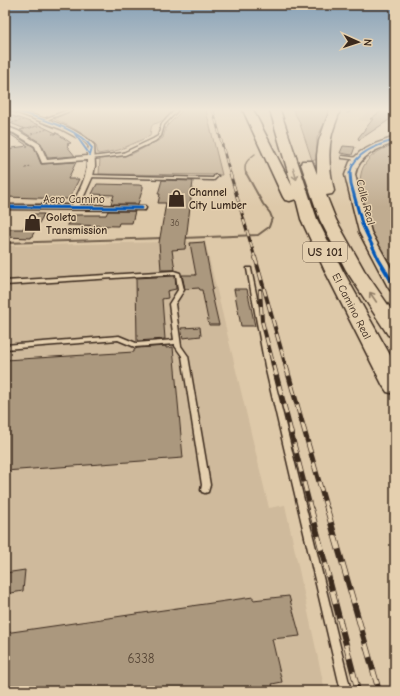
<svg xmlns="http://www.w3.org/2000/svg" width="400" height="696" font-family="'Comic Neue',sans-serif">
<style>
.built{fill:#cfba9c}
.green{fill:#c0ac90;stroke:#7e6b57}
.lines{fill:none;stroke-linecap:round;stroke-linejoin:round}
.stream-far1{stroke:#72604d;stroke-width:1.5}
.stream{stroke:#72604d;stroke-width:2}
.building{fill:#ab987e;stroke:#3b2a1e}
.service-casing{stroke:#3b2a1e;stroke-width:3}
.minor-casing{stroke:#3b2a1e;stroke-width:3}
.secondary-casing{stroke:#3b2a1e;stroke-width:3}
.motorway-casing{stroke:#3b2a1e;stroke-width:3}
.path{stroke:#3b2a1e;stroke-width:1;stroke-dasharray:2 1.5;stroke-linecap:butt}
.service{fill:#e5d0af;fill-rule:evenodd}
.minor{fill:#e5d0af;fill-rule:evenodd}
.secondary{fill:#e5d0af;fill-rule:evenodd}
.motorway{fill:#e5d0af;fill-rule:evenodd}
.rail-far4-casing{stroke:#3b2a1e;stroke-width:2.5}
.rail-far3-casing{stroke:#3b2a1e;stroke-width:3}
.rail-far2-casing{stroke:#3b2a1e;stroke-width:4}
.rail-far1-casing{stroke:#3b2a1e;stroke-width:5}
.rail-casing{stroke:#3b2a1e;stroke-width:6}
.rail-far4{stroke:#e5d0af;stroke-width:1.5;stroke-dasharray:5;stroke-linecap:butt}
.rail-far3{stroke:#e5d0af;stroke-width:2;stroke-dasharray:6;stroke-linecap:butt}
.rail-far2{stroke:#e5d0af;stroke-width:2.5;stroke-dasharray:8;stroke-linecap:butt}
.rail-far1{stroke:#e5d0af;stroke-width:3.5;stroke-dasharray:10;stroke-linecap:butt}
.rail{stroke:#e5d0af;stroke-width:4.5;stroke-dasharray:14;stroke-linecap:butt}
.cycleway-far2-casing{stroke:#e5d0af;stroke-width:3.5}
.cycleway-far1-casing{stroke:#e5d0af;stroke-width:4.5}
.cycleway-casing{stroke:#e5d0af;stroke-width:6}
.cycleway-far2{stroke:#0057b8;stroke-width:2}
.cycleway-far1{stroke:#0057b8;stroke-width:3}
.cycleway{stroke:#0057b8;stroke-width:3.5}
.oneway{stroke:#907d66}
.labels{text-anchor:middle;stroke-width:3;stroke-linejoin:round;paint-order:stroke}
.far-number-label{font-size:9px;fill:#574636}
.far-poi-label{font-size:11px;font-weight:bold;fill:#3b2a1e;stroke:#e5d0af;text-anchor:start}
.far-street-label{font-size:11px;fill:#3b2a1e;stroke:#e5d0af}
.shield{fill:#e5d0af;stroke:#6e5c4a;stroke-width:1}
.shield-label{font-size:12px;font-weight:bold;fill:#3b2a1e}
.near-number-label{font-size:13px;fill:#574636}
</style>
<rect width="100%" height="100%" fill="#dec9a9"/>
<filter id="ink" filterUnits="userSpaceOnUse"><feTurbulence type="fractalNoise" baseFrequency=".025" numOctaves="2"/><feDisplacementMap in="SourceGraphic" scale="8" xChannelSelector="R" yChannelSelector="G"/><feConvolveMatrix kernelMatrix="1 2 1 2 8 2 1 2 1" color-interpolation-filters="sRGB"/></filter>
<g filter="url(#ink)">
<!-- built -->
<path class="built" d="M369 110H395V126L358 120Z
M205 241 269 508 285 505 325 691H5V246Z"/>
<!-- green -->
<path class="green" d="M74 110H173C170 113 167 118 163 120 153 127 152 119 150 136L119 150 98 154 96 145C84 133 70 126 54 119Z
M181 110H206L222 175 99 174 100 159 132 154 163 138 166 127 181 112Z
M293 110H329V114L317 138V160H312L299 121Z
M395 144V275C387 260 375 245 370 230 364 213 354 180 365 164 371 154 384 148 395 144Z"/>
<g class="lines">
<!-- stream-far1 -->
<path class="stream-far1" d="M347 113 354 110
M246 174C243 164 247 160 255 154"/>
<!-- stream -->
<path class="stream" d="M183 238 258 235 269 227 272 218 270 213 263 204 246 173
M5 243 163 238"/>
</g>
<!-- building -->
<path class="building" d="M383 110H395V116L359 140 358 138 373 119H370Z
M7 114 39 125 58 134 71 143 67 144 69 145 67 146 75 156 48 158 41 143 20 130 25 129 5 121Z
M8 133 13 134 34 147 41 164 76 162 68 179H79L69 199 5 197V159H8L6 150 13 149 12 148 28 146Z
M343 146 355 147 352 155 340 153Z
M162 180 193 181 185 249 172 250 175 270H161L159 243 166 203H158L160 194H158Z
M97 184 139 185 143 186V188L138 204H111L114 195 92 194Z
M108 211H135L132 223H119L118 226 67 225 72 215H106Z
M31 214H44L31 238 5 237V229H23Z
M204 242 213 289 211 290 219 325H209L202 290H200L199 288 185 289 182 275H196L190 243Z
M175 276 176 289 167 291 168 298 162 299 165 339 137 341 136 278Z
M234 289H247L255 326H241Z
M200 327 201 336 183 338 181 328Z
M166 346V348L173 347 183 458 5 471V431L8 417H5V360L134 352V350L137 348Z
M25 570 23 591 5 594V573Z
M289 596 300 636 272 639 282 682 272 684 274 691H5V633L253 597V600Z"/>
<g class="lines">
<defs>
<path id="service" d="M68 110H72L44 121 42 120Z
M175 110H178L164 125 161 136 155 141 125 155 91 159 89 158 91 157 123 153 153 139 158 136 162 124Z
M342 156 359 158 361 159 359 160 343 158H342Z
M88 175 213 178 215 175 218 176 214 180 89 177H88Z
M247 268H251V269L271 366 351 691H341L265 366 247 269Z
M174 271 180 273 184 290 175 304 181 346 188 356 210 485 208 492 205 493 202 492 201 490 202 485 182 356 175 346V344L135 347 118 340 5 349V345L119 336 136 343 174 340 169 304 178 290 176 274 5 285V281Z"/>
<path id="minor" d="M10 110H18C43 119 75 126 94 145L95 166 93 176 80 205 142 206H145L146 208 145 210 5 209V205H72C79 191 88 176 87 160L42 163 35 146 14 133 5 130V126L18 131 40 144 47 160 87 156 89 146 85 142 61 129Z"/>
<path id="secondary" d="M395 137V143C378 148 358 156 355 175L371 232 395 275V291L390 290 388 287 359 232 345 175 350 162 360 152 375 144Z"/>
<path id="motorway" d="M243 110H253L292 186 270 110H280L317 219 343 271 395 364V394L387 392 383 386 325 271 301 219 296 199 290 201 285 200 283 197Z
M330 110H340C338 118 334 126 332 134 327 153 330 172 334 191L332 194 326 195 336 220 364 270 395 315V337L388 335 346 270 320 220 301 164 302 161H312L317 174V155L319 141Z"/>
</defs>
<!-- service casing -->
<use href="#service" class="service-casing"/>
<!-- minor casing -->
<use href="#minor" class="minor-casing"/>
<!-- secondary casing -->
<use href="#secondary" class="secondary-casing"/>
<!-- motorway casing -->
<use href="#motorway" class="motorway-casing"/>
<!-- path -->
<path class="path" d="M8 121 17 117
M12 123 23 120
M36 126 26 129 38 126
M57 133 52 134H60
M31 134 48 129
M5 138V143
M25 168 32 167"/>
<!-- service -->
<use href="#service" class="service"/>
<!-- minor -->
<use href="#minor" class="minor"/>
<!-- secondary -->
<use href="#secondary" class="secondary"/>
<!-- motorway -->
<use href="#motorway" class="motorway"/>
<defs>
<path id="rail-far4" d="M213 110 230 174"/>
<path id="rail-far3" d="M230 173 255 258"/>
<path id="rail-far2" d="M255 257 286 367
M260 290 262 321 274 367"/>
<path id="rail-far1" d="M274 366 311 510
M286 366 327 510"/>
<path id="rail" d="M311 509 358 691
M327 509 379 691"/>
</defs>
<!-- rail-far4 casing -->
<use href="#rail-far4" class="rail-far4-casing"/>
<!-- rail-far3 casing -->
<use href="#rail-far3" class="rail-far3-casing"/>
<!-- rail-far2 casing -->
<use href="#rail-far2" class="rail-far2-casing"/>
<!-- rail-far1 casing -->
<use href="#rail-far1" class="rail-far1-casing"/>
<!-- rail casing -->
<use href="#rail" class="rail-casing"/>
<!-- rail-far4 -->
<use href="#rail-far4" class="rail-far4"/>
<!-- rail-far3 -->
<use href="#rail-far3" class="rail-far3"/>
<!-- rail-far2 -->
<use href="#rail-far2" class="rail-far2"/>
<!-- rail-far1 -->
<use href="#rail-far1" class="rail-far1"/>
<!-- rail -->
<use href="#rail" class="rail"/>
<defs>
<path id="cycleway-far2" d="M13 110C37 118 77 127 92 148L90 155 75 134
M350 174C353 153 377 145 395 140"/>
<path id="cycleway-far1" d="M350 173 351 184 362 224 378 258
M5 207 142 208"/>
<path id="cycleway" d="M377 257 395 287"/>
</defs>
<!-- cycleway-far2 casing -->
<use href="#cycleway-far2" class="cycleway-far2-casing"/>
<!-- cycleway-far1 casing -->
<use href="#cycleway-far1" class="cycleway-far1-casing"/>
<!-- cycleway casing -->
<use href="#cycleway" class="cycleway-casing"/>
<!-- cycleway-far2 -->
<use href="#cycleway-far2" class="cycleway-far2"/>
<!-- cycleway-far1 -->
<use href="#cycleway-far1" class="cycleway-far1"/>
<!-- cycleway -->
<use href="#cycleway" class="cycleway"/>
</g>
<!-- one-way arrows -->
<defs><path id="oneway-shaft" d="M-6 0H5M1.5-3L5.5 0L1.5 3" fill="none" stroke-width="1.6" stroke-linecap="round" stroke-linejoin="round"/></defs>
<g class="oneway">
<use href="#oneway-shaft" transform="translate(295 174) rotate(74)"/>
<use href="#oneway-shaft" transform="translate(373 297) rotate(-124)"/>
</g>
</g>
<!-- sky -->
<linearGradient id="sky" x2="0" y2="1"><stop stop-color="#87a1b7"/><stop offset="0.53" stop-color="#f0e7d8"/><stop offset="1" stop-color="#f0e7d8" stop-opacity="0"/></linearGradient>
<rect width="400" height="207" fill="url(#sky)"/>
<!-- icons -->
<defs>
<symbol id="shop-bare" viewBox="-9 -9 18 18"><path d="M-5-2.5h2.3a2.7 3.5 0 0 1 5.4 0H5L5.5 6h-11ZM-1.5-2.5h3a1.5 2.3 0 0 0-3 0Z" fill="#3b2a1e" stroke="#e5d0af" stroke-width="2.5" paint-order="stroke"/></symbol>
</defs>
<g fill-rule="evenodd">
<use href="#shop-bare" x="164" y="186" width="25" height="25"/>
<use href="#shop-bare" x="20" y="210" width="25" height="25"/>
</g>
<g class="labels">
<!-- far-number labels -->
<g class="far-number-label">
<text x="175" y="226">36</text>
</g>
<!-- far-poi labels -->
<g class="far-poi-label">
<text x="189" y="196">Channel<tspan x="189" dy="13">City Lumber</tspan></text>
<text x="46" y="221">Goleta<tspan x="46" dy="13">Transmission</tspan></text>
</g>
<!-- far-street labels -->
<g class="far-street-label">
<text x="74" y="203">Aero Camino</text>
<text transform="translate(366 202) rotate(75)" y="4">Calle Real</text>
<text transform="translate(352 306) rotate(63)" y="4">El Camino Real</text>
</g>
<!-- shield labels -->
<rect class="shield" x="303" y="242" width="44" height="20" rx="3"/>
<g class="shield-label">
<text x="325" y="256">US 101</text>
</g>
<!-- near-number labels -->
<g class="near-number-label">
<text x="141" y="663">6338</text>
</g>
</g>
<!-- margin -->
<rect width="400" height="696" fill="none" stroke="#e5d0af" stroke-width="20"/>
<rect x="10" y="10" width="380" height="676" fill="none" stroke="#3b2a1e" stroke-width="1.5" filter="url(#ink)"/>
<!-- north arrow -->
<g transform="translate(358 42) rotate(93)" stroke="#e5d0af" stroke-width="3" paint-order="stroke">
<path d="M0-3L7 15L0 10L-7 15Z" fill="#3b2a1e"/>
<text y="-6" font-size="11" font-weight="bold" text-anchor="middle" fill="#3b2a1e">N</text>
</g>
</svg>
